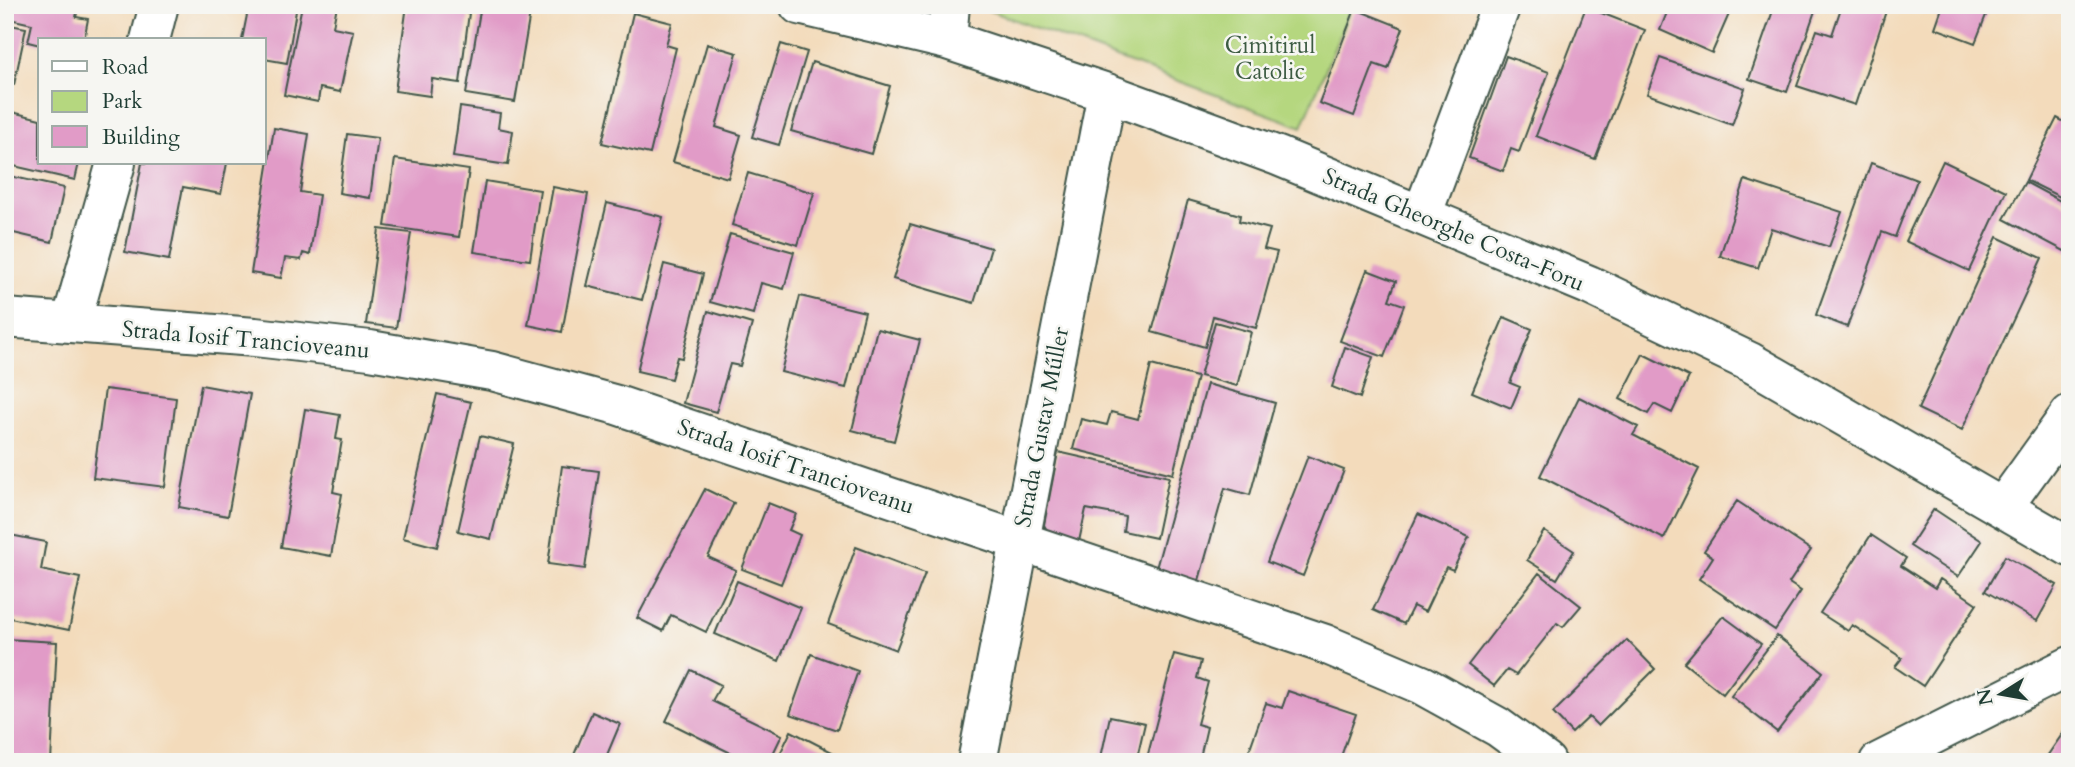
<svg xmlns="http://www.w3.org/2000/svg" width="2075" height="767" font-family="Cardo,serif">
<style>
.green{fill:#b5d77f;stroke:#6a8a5a;stroke-width:2}
.building{fill:#e19bc7}
.lines{fill:none;stroke-linecap:round;stroke-linejoin:round}
.minor-casing{stroke:#3f5548;stroke-width:42}
.minor{stroke:#fff;stroke-width:38}
.labels{text-anchor:middle;stroke-width:5;stroke-linejoin:round;paint-order:stroke}
.park-label{font-size:23px;fill:#3d5c43;stroke:#f6f6f2}
.street-label{font-size:23px;fill:#1f3d34;stroke:#f6f6f2}
</style>
<rect width="100%" height="100%" fill="#f6f6f2"/>
<filter id="ink" filterUnits="userSpaceOnUse"><feTurbulence type="fractalNoise" baseFrequency=".0143" numOctaves="2"/><feDisplacementMap in="SourceGraphic" scale="14" xChannelSelector="R" yChannelSelector="G"/><feConvolveMatrix kernelMatrix="1 2 1 2 8 2 1 2 1" color-interpolation-filters="sRGB"/></filter>
<filter id="wash" filterUnits="userSpaceOnUse"><feTurbulence type="fractalNoise" baseFrequency=".00686" numOctaves="4" result="noise"/><feDisplacementMap in="SourceGraphic" scale="28" xChannelSelector="R" yChannelSelector="G"/><feGaussianBlur stdDeviation="1.57" result="paint"/><feColorMatrix in="noise" values="0 0 0 0 0 0 0 0 0 0 0 0 0 0 0 0 0 1.4 0 .05"/><feComposite in="paint" operator="in"/></filter>
<g filter="url(#wash)">
<rect width="100%" height="100%" fill="#f3dbbb"/>
<!-- green -->
<path class="green" d="M989 5H1352L1302 127 988 10Z"/>
<g id="blocks">
<!-- building -->
<path class="building" d="M5 5H79L76 17 88 19 84 40H40V45L28 42 32 24 5 18Z
M249 5H297L287 63 264 59V40H242Z
M302 5H337L333 27 353 31 340 92 320 88 318 102 284 95Z
M407 5H437L436 9 469 13 460 83 432 79 430 96 395 91Z
M481 5H517L516 11 530 13 515 102 466 94Z
M1670 5H1733L1712 53 1660 30Z
M1775 5H1817L1787 92 1749 79Z
M1842 5H1888L1855 105 1797 86 1817 30 1832 35Z
M1943 5H1990L1975 43 1935 28Z
M1586 7 1645 30 1595 159 1536 136Z
M1355 9 1403 28 1388 69 1374 64 1354 116 1319 103Z
M633 13 672 23 666 45 676 48 650 154 602 143Z
M5 24 26 28 14 85 5 84Z
M707 44 737 53 716 127 741 135 728 178 673 162Z
M781 44 807 52 779 145 752 137Z
M1506 56 1549 72 1519 152 1511 149 1503 171 1469 158Z
M1660 58 1745 88 1732 125 1647 94Z
M812 62 890 86 871 154 791 131Z
M460 107 500 113 498 128 513 131 508 165 453 157Z
M12 112 40 119V163H79L75 180 5 164V143Z
M2057 118 2070 125V202L2026 180Z
M274 128 309 134 300 192 319 195 310 255 303 253 301 260 285 258 281 278 251 273Z
M347 134 378 138 370 198 339 193Z
M395 159 469 170 459 237 385 226Z
M1943 161 2006 191 1969 271 1905 241Z
M142 163H227L221 194 183 187 169 260 125 252Z
M1871 163 1917 180 1895 237 1882 232 1847 327 1816 315Z
M748 173 814 193 798 245 732 225Z
M5 175 64 188 52 242 5 231Z
M1745 180 1842 212 1829 247 1771 228 1758 268 1720 256Z
M485 181 540 190 530 260 474 252Z
M2025 182 2070 206V254L2004 219Z
M553 187 588 194 562 332 528 325Z
M1188 200 1240 215 1239 221 1270 229 1264 249 1277 252 1256 328 1213 316 1205 347 1152 332Z
M607 203 663 217 642 300 587 286Z
M910 224 991 248 974 303 893 279Z
M379 229 411 233 396 328 366 324Z
M730 234 794 252 784 289 761 283 753 314 710 302Z
M1997 237 2042 258 1962 430 1918 409Z
M664 264 703 274 682 358 677 357 671 379 637 371Z
M1367 270 1396 281 1389 300 1404 305 1384 357 1340 341Z
M800 296 865 312 846 388 781 372Z
M708 311 752 324 740 366 730 364 716 412 683 403Z
M1504 317 1532 329 1510 383 1520 387 1511 408 1472 392Z
M1215 322 1251 332 1237 386 1200 376Z
M877 329 920 340 894 441 852 430Z
M1345 347 1373 357 1360 398 1332 387Z
M1643 354 1689 377 1672 413 1654 404 1648 414 1620 399Z
M1151 365 1197 377 1173 474 1073 449 1081 419 1107 425 1111 412 1138 419Z
M1207 384 1275 403 1250 495 1225 488 1198 584 1155 572Z
M201 385 250 394 228 516 179 507Z
M105 389 176 398 165 487 93 478Z
M437 394 471 402 437 547 403 538Z
M1579 397 1638 427 1633 435 1699 469 1664 539 1540 476Z
M305 409 340 415 336 439 342 440 333 492 342 494 331 556 281 547Z
M480 436 514 444 491 539 458 531Z
M1058 452 1169 477 1156 538 1123 531 1125 516 1086 509 1078 546 1051 537 1044 525Z
M1308 456 1344 470 1303 576 1267 562Z
M562 466 599 471 585 569 548 564Z
M705 489 734 503 708 557 736 570 706 632 671 615 663 631 637 618Z
M1737 501 1811 550 1789 583 1801 591 1775 630 1699 579 1713 557 1704 551Z
M768 503 796 514 789 530 800 535 781 584 742 569Z
M1934 509 1982 541 1958 577 1910 546Z
M1418 514 1469 537 1453 570 1446 567 1425 612 1413 606 1404 624 1373 610Z
M1544 531 1574 551 1557 579 1527 560Z
M5 534 46 542 41 570 80 578 69 630 5 617Z
M1871 535 1906 558 1901 566 1935 588 1940 579 1977 604 1923 686 1895 667 1902 658 1852 625 1848 631 1820 613Z
M856 547 925 573 896 650 828 624Z
M2005 556 2057 585 2037 621 1985 591Z
M1539 573 1581 606 1563 627 1557 623 1516 675 1507 670 1494 686 1468 665Z
M737 581 801 608 779 661 715 634Z
M1723 616 1761 644 1723 694 1684 663Z
M1777 636 1823 672 1777 732 1731 696Z
M5 639 57 642 51 762H5Z
M1627 640 1655 669 1598 726 1589 717 1572 733 1553 713Z
M811 654 858 671 837 730 790 714Z
M1174 654 1201 661 1197 678 1208 682 1197 724 1207 727 1199 762H1146Z
M691 670 721 685 712 701 782 735 769 762H749L666 721Z
M1288 691 1356 714 1339 762H1245L1266 703 1282 708Z
M592 712 620 724 604 762H571Z
M1110 716 1145 723 1136 762H1100Z
M2070 723V762H2043Z
M791 731 834 753 830 762H776Z"/>
</g>
</g>
<g filter="url(#ink)">
<use href="#blocks" fill-opacity="0" stroke="#3f5548" stroke-width="2"/>
<g class="lines">
<defs>
<path id="minor" d="M799 5 947 40 1107 93 1278 156 1589 285 1750 362 2070 547
M150 40 159 5
M947 40 950 5
M1422 215 1501 5
M5 318 255 337 370 350 492 371 617 405 1325 644 1422 685 1498 727 1546 762
M71 323 116 163
M2003 507 2070 414
M977 762 1107 93
M1879 762 2070 666"/>
</defs>
<!-- minor casing -->
<use href="#minor" class="minor-casing"/>
<!-- minor -->
<use href="#minor" class="minor"/>
</g>
</g>
<g class="labels">
<!-- park labels -->
<g class="park-label">
<text x="1270" y="53">Cimitirul<tspan x="1270" dy="26">Catolic</tspan></text>
</g>
<!-- street labels -->
<g class="street-label">
<text transform="translate(1454 229) rotate(23)" y="8">Strada Gheorghe Costa-Foru</text>
<text transform="translate(246 339) rotate(5)" y="8">Strada Iosif Trancioveanu</text>
<text transform="translate(1041 427) rotate(-79)" y="8">Strada Gustav Műller</text>
<text transform="translate(796 466) rotate(19)" y="8">Strada Iosif Trancioveanu</text>
</g>
</g>
<!-- margin -->
<rect width="2075" height="767" fill="none" stroke="#f6f6f2" stroke-width="28"/>
<!-- legend -->
<rect x="38" y="38" width="228" height="126" fill="#f6f6f2" stroke="#a0aca6" stroke-width="2"/>
<rect x="52" y="61" width="35" height="10" fill="#ffffff" stroke="#a0aca6" stroke-width="2"/>
<text x="102" y="74" font-size="21" fill="#1f3d34">Road</text>
<rect x="52" y="91" width="35" height="21" fill="#b5d77f" stroke="#a0aca6" stroke-width="2"/>
<text x="102" y="108" font-size="21" fill="#1f3d34">Park</text>
<rect x="52" y="126" width="35" height="21" fill="#e19bc7" stroke="#a0aca6" stroke-width="2"/>
<text x="102" y="144" font-size="21" fill="#1f3d34">Building</text>
<!-- north arrow -->
<g transform="translate(2001 694) rotate(259)" stroke="#f6f6f2" stroke-width="5" paint-order="stroke">
<path d="M0-5L12 26L0 18L-12 26Z" fill="#1f3d34"/>
<text y="-10" font-size="19" font-weight="bold" text-anchor="middle" fill="#1f3d34">N</text>
</g>
</svg>
